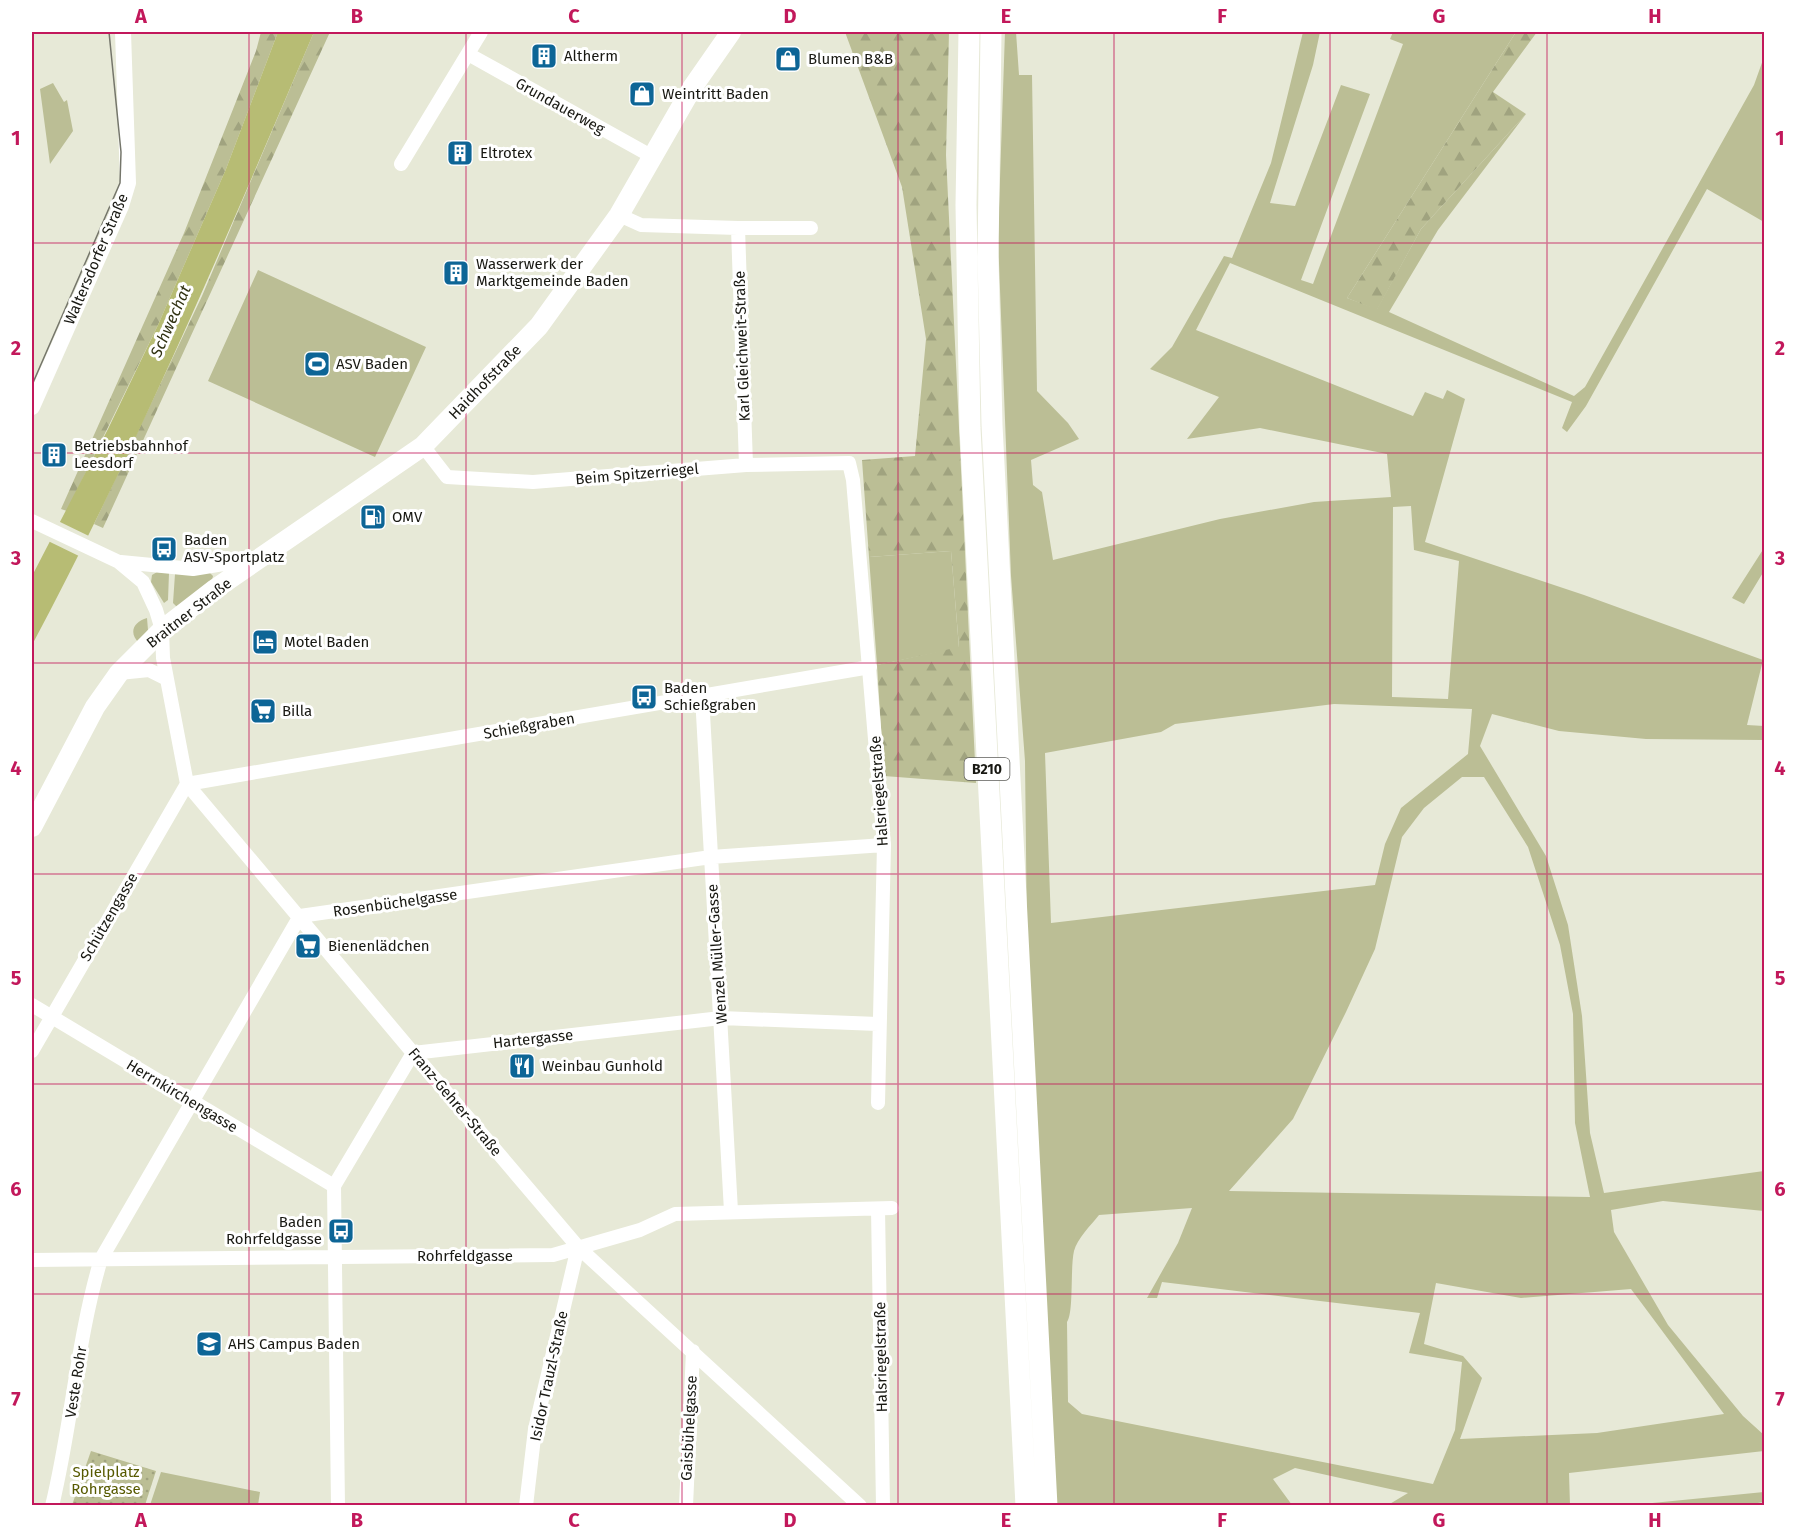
<svg xmlns="http://www.w3.org/2000/svg" width="1796" height="1537" font-family="'Fira Sans',sans-serif">
<style>
.grass{fill:#bbbe95;fill-rule:evenodd}
.forest{fill:url(#forest-firs)}
.park{fill:url(#park-dots)}
.water{fill:#b7bc74}
.pier{fill:#e7e9d7}
.lines{fill:none;stroke-linecap:round;stroke-linejoin:round}
.minor{stroke:#fff;stroke-width:14}
.tertiary{stroke:#fff;stroke-width:16}
.secondary{stroke:#fff;stroke-width:20}
.primary{stroke:#fff;stroke-width:21}
.tram{stroke:#75766b;stroke-width:1.5}
.grid{fill:none;stroke:#c2185b;stroke-width:1.5;stroke-opacity:0.55}
.labels{text-anchor:middle;stroke-width:6;stroke-linejoin:round;paint-order:stroke}
.shield{fill:#fff;stroke:#5d5d59;stroke-width:1.5}
.shield-label{font-size:14px;font-weight:bold;fill:#181812}
.poi-label{font-size:15px;fill:#181812;stroke:#fff;text-anchor:start}
.street-label{font-size:15px;fill:#181812;stroke:#fff}
.park-label{font-size:15px;fill:#575a01;stroke:#fff}
.water-label{font-size:16px;font-style:italic;fill:#303212;stroke:#fff}
.neatline{fill:none;stroke:#c2185b;stroke-width:2}
.grid-label{font-size:20px;text-anchor:middle;font-weight:bold;fill:#c2185b}
</style>
<defs>
<pattern id="forest-firs" width="22" height="20" patternUnits="userSpaceOnUse" patternTransform="scale(1.5)"><rect width="22" height="20" fill="#bbbe95"/><path d="M5 1l3.5 6h-7zM16 11l3.5 6h-7z" fill="#a0a37f"/></pattern>
<pattern id="park-dots" width="8" height="8" patternUnits="userSpaceOnUse" patternTransform="scale(1.5)"><rect width="8" height="8" fill="#bbbe95"/><path d="M2 2h.1M6 6h.1" fill="none" stroke="#a0a37f" stroke-width="1.8" stroke-linecap="round"/></pattern>
</defs>
<rect width="100%" height="100%" fill="#e7e9d7"/>
<!-- grass -->
<path class="grass" d="M1005 32H1016L1019 75H1032L1037 391 1068 423 1079 439 1031 460 1033 485 1042 492 1053 560 1220 519 1314 502 1391 497 1387 454 1260 428 1187 439 1219 397 1150 369 1172 347 1224 256 1232 258 1271 163 1303 32H1320L1313 65 1270 203 1295 206 1341 85 1370 94 1301 280 1313 284 1403 44 1390 39 1393 32H1516L1347 298 1377 309 1421 229 1526 114 1438 230 1389 312 1574 396 1585 387 1754 85 1764 57V222L1707 189 1586 406 1567 432 1562 428 1572 402 1230 263 1196 330 1413 416 1425 392 1443 399 1447 390 1465 399 1425 542 1584 595 1763 660 1747 725 1764 726V740L1646 739 1559 731 1492 714 1480 746 1546 856 1568 925 1582 1016 1590 1133 1604 1193 1764 1171V1211L1663 1201 1611 1210 1614 1232 1668 1325 1743 1416 1764 1435V1451L1569 1473 1570 1505H1388L1408 1493 1295 1468 1273 1479 1292 1505H1055L1027 937 1025 761 1011 576 998 237ZM1411 506 1414 550 1459 561 1448 699 1392 697 1393 507ZM1334 704 1472 709 1468 754 1401 808 1385 844 1375 885 1051 923 1045 753 1161 732 1175 724ZM1462 777H1484L1528 847 1560 945 1573 1014 1575 1123 1590 1197 1229 1191 1293 1119 1346 1012 1375 949 1402 837 1424 808ZM1192 1208 1178 1243 1147 1298H1157L1162 1282 1420 1313 1409 1353 1462 1362 1455 1430 1433 1484 1082 1414 1068 1402 1067 1322C1074 1312 1070 1268 1074 1251 1077 1239 1091 1225 1099 1215ZM1436 1283 1521 1298 1631 1289 1724 1414 1597 1433 1460 1439 1482 1378 1463 1356 1424 1344Z
M53 83 64 102 67 100 73 131 50 164 40 89Z
M258 270 426 347 375 457 208 381Z
M1764 548V571L1744 604 1732 598Z
M951 551 959 648 877 665 869 557Z
M157 572 169 573 168 600 164 603 151 582 152 575Z
M209 572 213 576 212 580 177 607 173 603 175 574Z
M147 618 148 630 139 643C128 632 134 622 147 618Z
M161 1472 260 1492 258 1505H150Z
M1764 1492V1502L1739 1506 1632 1505Z"/>
<!-- forest -->
<path class="forest" d="M261 32H278L226 169 158 325 67 511 61 509 184 233 256 51Z
M314 32H330L103 528 94 524 202 296Z
M845 32H949L946 155 976 783 884 776 877 665 959 647 951 551 869 557 862 460 915 456 926 339 902 187Z
M1516 32H1537L1493 92 1526 114 1421 229 1377 310 1347 298Z"/>
<!-- park -->
<path class="park" d="M91 1451 156 1471 145 1505H72Z"/>
<!-- water -->
<path class="water" d="M278 32H314C226 239 138 446 32 645V576L108 429 158 325 226 169Z"/>
<!-- pier -->
<path class="pier" d="M58 521 91 537 81 557 46 540Z"/>
<g class="lines">
<!-- minor -->
<path class="minor" d="M468 54 653 157
M401 164 481 32
M619 215 641 225 738 228 746 465
M738 228H811
M423 446 447 477 533 482 746 465 849 463 853 480 884 845 878 1103
M32 521 119 562 143 582 156 610 162 630 163 658 187 784 413 1053 578 1247 860 1506
M121 562 193 569 254 559
M119 673 149 670 167 679
M702 696 731 1211
M187 784 870 667
M32 1005 334 1186
M32 1051 187 784
M413 1053 721 1018 878 1024
M878 1209 883 1506
M32 1260 553 1255 640 1230 675 1214 892 1208
M52 1506C72 1424 77 1339 101 1259L300 916 711 857 884 845
M338 1506 334 1186 413 1053
M526 1506 535 1429 578 1247
M686 1506 693 1351"/>
<!-- tertiary -->
<path class="tertiary" d="M32 407 121 206 128 183 123 32"/>
<!-- secondary -->
<path class="secondary" d="M32 827 95 707 119 673 162 630 215 589 423 446 539 326 619 215 692 88 731 32"/>
<!-- primary -->
<path class="primary" d="M969 32 966 205 970 428 1026 1506
M991 32 988 257 992 425 1047 1506"/>
<!-- tram -->
<path class="tram" d="M32 385 120 183 121 152 109 32"/>
</g>
<!-- grid -->
<path class="grid" d="M249 32V1506M466 32V1506M682 32V1506M898 32V1506M1114 32V1506M1330 32V1506M1547 32V1506M32 243H1764M32 453H1764M32 663H1764M32 874H1764M32 1084H1764M32 1294H1764"/>
<!-- icons -->
<defs>
<symbol id="building-square" viewBox="-11 -11 22 22"><rect x="-9" y="-9" width="18" height="18" rx="4" fill="#0d6596" stroke="#fff"/><path d="M-4-6H4V6H1V3H-1V6H-4ZM-2.5-4.3h1.7v1.8h-1.7ZM.8-4.3h1.7v1.8H.8ZM-2.5-1h1.7V.8h-1.7ZM.8-1h1.7V.8H.8Z" fill="#fff"/></symbol>
<symbol id="shop-square" viewBox="-11 -11 22 22"><rect x="-9" y="-9" width="18" height="18" rx="4" fill="#0d6596" stroke="#fff"/><path d="M-5-2.5h2.3a2.7 3.5 0 0 1 5.4 0H5L5.5 6h-11ZM-1.5-2.5h3a1.5 2.3 0 0 0-3 0Z" fill="#fff"/></symbol>
<symbol id="stadium-square" viewBox="-11 -11 22 22"><rect x="-9" y="-9" width="18" height="18" rx="4" fill="#0d6596" stroke="#fff"/><path d="M0-5a6.5 5 0 1 0 0 10a6.5 5 0 1 0 0-10ZM-3.5-1.8h7v3.6h-7Z" fill="#fff"/></symbol>
<symbol id="fuel-square" viewBox="-11 -11 22 22"><rect x="-9" y="-9" width="18" height="18" rx="4" fill="#0d6596" stroke="#fff"/><path d="M-5.5-6h7V0h2V4h1.3V-2.5L3-4.5l.8-.8L6-3V5H2.5V1h-1V6h-7ZM-4.2-4.7v3.2H.2V-4.7Z" fill="#fff"/></symbol>
<symbol id="bus-square" viewBox="-11 -11 22 22"><rect x="-9" y="-9" width="18" height="18" rx="4" fill="#0d6596" stroke="#fff"/><path d="M-5-6H5V4H4V6H2V4H-2V6H-4V4H-5ZM-3.5-4V0h7V-4ZM-3.5 1.2v1.5H-2V1.2ZM2 1.2v1.5H3.5V1.2Z" fill="#fff"/></symbol>
<symbol id="hotel-square" viewBox="-11 -11 22 22"><rect x="-9" y="-9" width="18" height="18" rx="4" fill="#0d6596" stroke="#fff"/><path d="M-6-4.5h1.5V1H6V5H4.5V3h-9V5H-6ZM-4 0a1.8 1.8 0 1 1 3.6 0ZM.5 0V-2.5h3Q6-2.5 6 0Z" fill="#fff"/></symbol>
<symbol id="supermarket-square" viewBox="-11 -11 22 22"><rect x="-9" y="-9" width="18" height="18" rx="4" fill="#0d6596" stroke="#fff"/><path d="M-6-5.5h2.5l.6 2H6L4.5 2H-2.5L-4.4-4H-6ZM-1.5 3.2a1.3 1.3 0 1 0 .1 0ZM3 3.2a1.3 1.3 0 1 0 .1 0Z" fill="#fff"/></symbol>
<symbol id="restaurant-square" viewBox="-11 -11 22 22"><rect x="-9" y="-9" width="18" height="18" rx="4" fill="#0d6596" stroke="#fff"/><path d="M-5-6h1v4h1v-4h1v4h1v-4h1v5L-1.5 .5V6h-2V.5L-5-1ZM5-6V6H3V1.5H1.5Q1.5-4 5-6Z" fill="#fff"/></symbol>
<symbol id="school-square" viewBox="-11 -11 22 22"><rect x="-9" y="-9" width="18" height="18" rx="4" fill="#0d6596" stroke="#fff"/><path d="M0-5L7-2L0 1L-7-2ZM-4 1L0 2.5L4 1V4Q0 6-4 4Z" fill="#fff"/></symbol>
</defs>
<g fill-rule="evenodd">
<use href="#building-square" x="529" y="41" width="30" height="30"/>
<use href="#shop-square" x="773" y="44" width="30" height="30"/>
<use href="#shop-square" x="627" y="79" width="30" height="30"/>
<use href="#building-square" x="445" y="138" width="30" height="30"/>
<use href="#building-square" x="441" y="258" width="30" height="30"/>
<use href="#stadium-square" x="302" y="349" width="30" height="30"/>
<use href="#building-square" x="39" y="440" width="30" height="30"/>
<use href="#fuel-square" x="358" y="502" width="30" height="30"/>
<use href="#bus-square" x="149" y="534" width="30" height="30"/>
<use href="#hotel-square" x="250" y="627" width="30" height="30"/>
<use href="#bus-square" x="629" y="682" width="30" height="30"/>
<use href="#supermarket-square" x="248" y="696" width="30" height="30"/>
<use href="#supermarket-square" x="293" y="931" width="30" height="30"/>
<use href="#restaurant-square" x="507" y="1051" width="30" height="30"/>
<use href="#bus-square" x="326" y="1216" width="30" height="30"/>
<use href="#school-square" x="194" y="1329" width="30" height="30"/>
</g>
<g class="labels">
<!-- shield labels -->
<rect class="shield" x="964.5" y="758" width="45" height="22" rx="4.5"/>
<g class="shield-label">
<text x="987" y="774">B210</text>
</g>
<!-- poi labels -->
<g class="poi-label">
<text x="564" y="61">Altherm</text>
<text x="808" y="64">Blumen B&amp;B</text>
<text x="662" y="99">Weintritt Baden</text>
<text x="480" y="158">Eltrotex</text>
<text x="476" y="269">Wasserwerk der<tspan x="476" dy="17">Marktgemeinde Baden</tspan></text>
<text x="336" y="369">ASV Baden</text>
<text x="74" y="451">Betriebsbahnhof<tspan x="74" dy="17">Leesdorf</tspan></text>
<text x="392" y="522">OMV</text>
<text x="184" y="545">Baden<tspan x="184" dy="17">ASV-Sportplatz</tspan></text>
<text x="284" y="647">Motel Baden</text>
<text x="664" y="693">Baden<tspan x="664" dy="17">Schießgraben</tspan></text>
<text x="282" y="716">Billa</text>
<text x="328" y="951">Bienenlädchen</text>
<text x="542" y="1071">Weinbau Gunhold</text>
<text x="322" y="1227" text-anchor="end">Baden<tspan x="322" dy="17">Rohrfeldgasse</tspan></text>
<text x="228" y="1349">AHS Campus Baden</text>
</g>
<!-- street labels -->
<g class="street-label">
<text transform="translate(560 106) rotate(29)" y="5">Grundauerweg</text>
<text transform="translate(96 259) rotate(-67)" y="5">Waltersdorfer Straße</text>
<text transform="translate(742 346) rotate(-92)" y="5">Karl Gleichweit-Straße</text>
<text transform="translate(485 382) rotate(-46)" y="5">Haidhofstraße</text>
<text transform="translate(637 474) rotate(-5)" y="5">Beim Spitzerriegel</text>
<text transform="translate(189 613) rotate(-38)" y="5">Braitner Straße</text>
<text transform="translate(529 726) rotate(-10)" y="5">Schießgraben</text>
<text transform="translate(879 791) rotate(-94)" y="5">Halsriegelstraße</text>
<text transform="translate(395 903) rotate(-8)" y="5">Rosenbüchelgasse</text>
<text transform="translate(109 917) rotate(-60)" y="5">Schützengasse</text>
<text transform="translate(717 954) rotate(-94)" y="5">Wenzel Müller-Gasse</text>
<text transform="translate(533 1039) rotate(-6)" y="5">Hartergasse</text>
<text transform="translate(182 1096) rotate(31)" y="5">Herrnkirchengasse</text>
<text transform="translate(455 1102) rotate(50)" y="5">Franz-Gehrer-Straße</text>
<text x="465" y="1261">Rohrfeldgasse</text>
<text transform="translate(881 1357) rotate(-91)" y="5">Halsriegelstraße</text>
<text transform="translate(549 1376) rotate(-78)" y="5">Isidor Trauzl-Straße</text>
<text transform="translate(76 1382) rotate(-81)" y="5">Veste Rohr</text>
<text transform="translate(689 1428) rotate(-87)" y="5">Gaisbühelgasse</text>
</g>
<!-- park labels -->
<g class="park-label">
<text x="106" y="1477">Spielplatz<tspan x="106" dy="17">Rohrgasse</tspan></text>
</g>
<!-- water labels -->
<g class="water-label">
<text transform="translate(170 321) rotate(-66)" y="6">Schwechat</text>
</g>
</g>
<!-- border -->
<rect width="1796" height="1537" fill="none" stroke="#ffffff" stroke-width="66"/>
<rect x="33" y="33" width="1730" height="1471" class="neatline"/>
<g class="grid-label">
<text x="141" y="23">A</text>
<text x="357" y="23">B</text>
<text x="574" y="23">C</text>
<text x="790" y="23">D</text>
<text x="1006" y="23">E</text>
<text x="1222" y="23">F</text>
<text x="1439" y="23">G</text>
<text x="1655" y="23">H</text>
<text x="16" y="145">1</text>
<text x="1780" y="145">1</text>
<text x="16" y="355">2</text>
<text x="1780" y="355">2</text>
<text x="16" y="565">3</text>
<text x="1780" y="565">3</text>
<text x="16" y="775">4</text>
<text x="1780" y="775">4</text>
<text x="16" y="985">5</text>
<text x="1780" y="985">5</text>
<text x="16" y="1196">6</text>
<text x="1780" y="1196">6</text>
<text x="16" y="1406">7</text>
<text x="1780" y="1406">7</text>
<text x="141" y="1527">A</text>
<text x="357" y="1527">B</text>
<text x="574" y="1527">C</text>
<text x="790" y="1527">D</text>
<text x="1006" y="1527">E</text>
<text x="1222" y="1527">F</text>
<text x="1439" y="1527">G</text>
<text x="1655" y="1527">H</text>
</g>
</svg>
